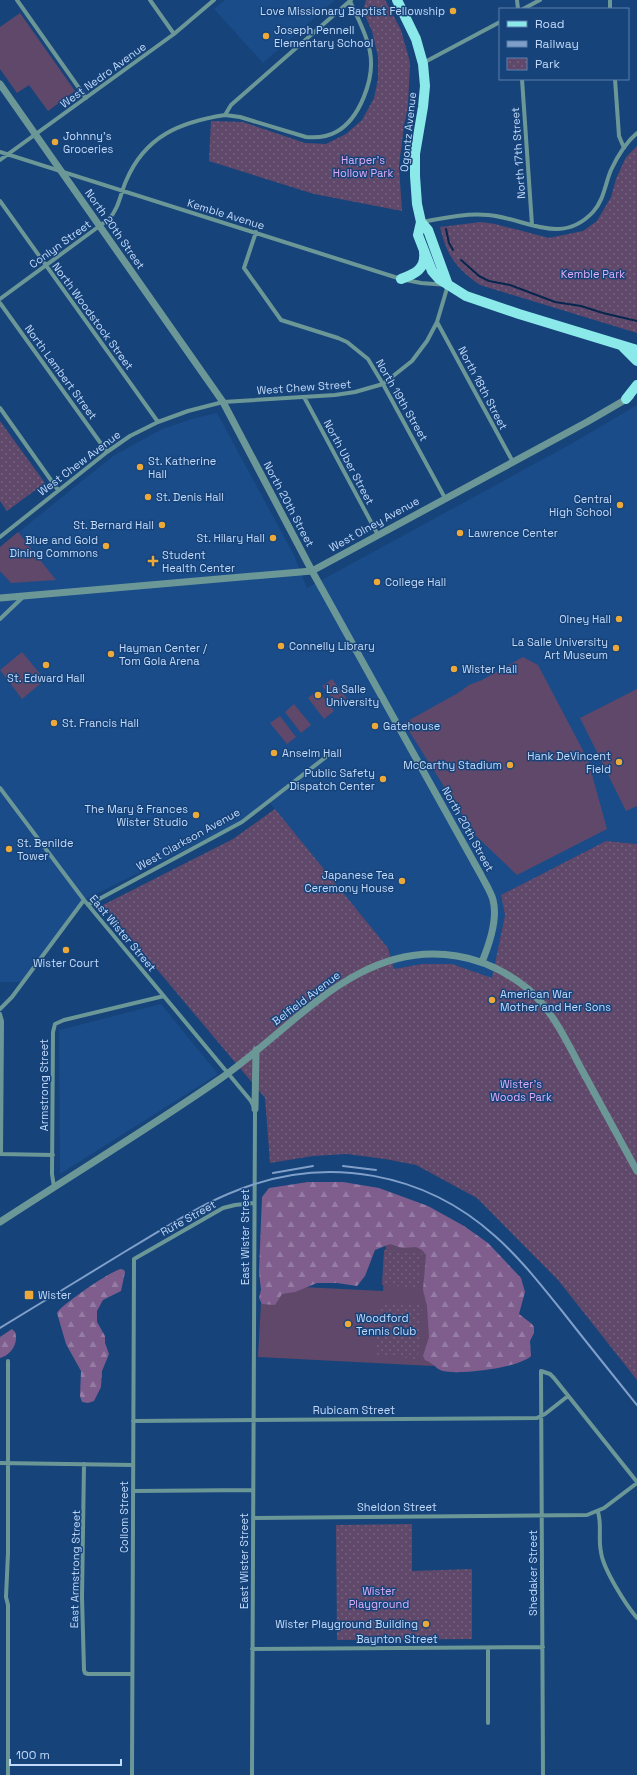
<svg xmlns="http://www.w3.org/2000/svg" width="637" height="1775" font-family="'Space Grotesk',sans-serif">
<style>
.built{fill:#1a4c89}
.green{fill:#60486a}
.forest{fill:url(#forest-firs)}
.park{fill:url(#park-dots)}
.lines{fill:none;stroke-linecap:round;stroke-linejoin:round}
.stream{stroke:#06264e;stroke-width:2}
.minor{stroke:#6c9797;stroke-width:4}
.tertiary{stroke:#6c9797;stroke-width:7}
.primary{stroke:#8ce9e9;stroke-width:10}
.rail{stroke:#7f9fc9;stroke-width:2}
.poi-dot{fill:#eca93a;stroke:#164379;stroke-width:1.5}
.labels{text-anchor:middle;stroke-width:3;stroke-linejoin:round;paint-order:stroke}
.poi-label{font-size:11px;fill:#c2dafb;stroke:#164379;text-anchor:start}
.street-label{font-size:11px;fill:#c2dafb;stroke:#164379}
.park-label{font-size:11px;fill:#e0adf5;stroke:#164379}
</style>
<defs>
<pattern id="forest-firs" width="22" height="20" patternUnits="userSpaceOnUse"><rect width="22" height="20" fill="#7f5e8d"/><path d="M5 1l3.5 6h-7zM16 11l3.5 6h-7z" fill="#957ca4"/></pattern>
<pattern id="park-dots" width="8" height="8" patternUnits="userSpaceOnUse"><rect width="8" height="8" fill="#60486a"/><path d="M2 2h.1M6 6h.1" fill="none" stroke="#756280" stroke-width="1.8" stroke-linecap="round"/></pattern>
</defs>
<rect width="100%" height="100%" fill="#164379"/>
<!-- built -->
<path class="built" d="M225 0H335L263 63 214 9Z
M637 405V844L606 841 501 895 505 915 492 978 452 964H422L394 969 388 948 269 802 244 820 84 900 23 982H0V547L113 456 162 429 195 418 217 413 294 555 307 588 571 444Z
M161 1004 218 1074 60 1174 59 1030Z"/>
<!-- green -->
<path class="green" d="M20 13 75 91 48 111 29 85 17 93 0 69V27Z
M18 532 56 580 11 583 0 571V547Z
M22 652 45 680 22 699 0 670Z
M523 657 538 665 588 760 607 829 517 875 474 834 404 723 458 693 469 685 482 680Z
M332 679 348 700 339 707 322 686Z
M637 689V806L626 811 580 718Z
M318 690 334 711 324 719 308 698Z
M294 704 311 725 301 733 285 712Z
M280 716 296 737 287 744 270 723Z
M386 1243 440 1246 433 1366 258 1357 262 1285 383 1291Z"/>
<!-- forest -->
<path class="forest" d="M308 1182H343L379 1188 428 1206 464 1226 488 1243 521 1278 525 1292 519 1314 532 1324 534 1327V1333L530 1341 531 1356C519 1368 460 1375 443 1371 437 1370 433 1363 425 1360L423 1356 429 1337 427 1306 423 1290 426 1255 422 1250 416 1247 402 1248 390 1244 375 1250 365 1276 357 1286 337 1283H317L295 1292 282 1294 275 1305 262 1304 259 1298 261 1290 259 1272 262 1197 269 1188Z
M121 1269 124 1270 125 1272 121 1291 103 1300 97 1311V1322L105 1336V1343L109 1354 102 1371 101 1387 94 1401 88 1403 82 1402 80 1396 81 1371 66 1344 57 1313C61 1305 112 1270 121 1269Z
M12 1329 15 1332C19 1343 11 1355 0 1358V1337Z"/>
<!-- park -->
<path class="park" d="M366 0H385L401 30 410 62 408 107 404 125 399 166 402 211 314 194 209 161 211 121 243 122 305 143 326 144 346 134 362 120 374 98 378 79V57L372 31 363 11Z
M637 146V333L480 285C456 268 447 256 440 227L481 222 495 224 549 238 583 231 597 221 611 197 616 179 626 157Z
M0 421 45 483 7 511 0 501Z
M275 809 388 948 394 969 422 964H452L492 978 505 915 501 895 606 841 637 844V1380L558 1280 477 1198 416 1165 385 1159 347 1154 313 1156 270 1163 265 1098 103 905 233 839Z
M384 1250 422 1252 420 1288 382 1285Z
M382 1303 419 1305 422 1308 418 1355 414 1359 378 1355 376 1353 380 1304Z
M412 1524V1571L472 1569V1639L337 1640 336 1525Z"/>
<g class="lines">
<!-- stream -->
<path class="stream" d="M446 229 449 243 453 250
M461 260 479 276 489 281 510 285 555 302 581 306 603 313 637 321"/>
<!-- minor -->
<path class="minor" d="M17 0 86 98
M150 0 174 34
M517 0 518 9
M610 0V9
M523 9 540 0
M423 63 500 22
M522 79 532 225
M615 79 619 136 624 148
M225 115 240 117 306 137C316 138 327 137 336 132 360 119 375 78 370 52 367 34 357 17 350 1
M0 152 401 279 421 283 448 285 437 322 427 341 412 361 383 384 355 392 335 395 223 402 188 411 158 422 130 436 107 452 0 537
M0 160 174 34 214 0
M0 201 158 422
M422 222C444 218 465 213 488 215 526 218 560 247 593 212 604 200 605 184 611 170 617 157 625 143 637 133
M256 232 244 268 281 320 338 338 347 342 368 359 383 384 445 498
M0 299 109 219C119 208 120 195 126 181 145 136 180 122 225 115L231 105 351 0
M0 303 107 452
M437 322 513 462
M304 397 378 535
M0 408 58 490
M0 619 23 597
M0 788 84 900 251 1101 255 1109 252 1775
M88 905 242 822 331 753
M0 1009 12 997 84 900
M0 1014 2 1021 1 1154
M0 1154 53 1155
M54 1187 52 1174 53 1032 55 1024 64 1020 164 996
M133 1421 537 1418 545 1414 568 1396
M0 1463 133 1465
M84 1464 82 1597 84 1670 85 1673 88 1674H132
M133 1491 253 1490
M598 1512C602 1525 598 1539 601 1552 603 1569 626 1605 637 1618
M253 1518 587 1515 604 1508 637 1483
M252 1649 543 1647
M488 1723V1648
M8 1775V1605L6 1597 8 1553V1361
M132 1775 134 1259 223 1208 235 1205 254 1203
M543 1775 541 1371 550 1374 554 1378 637 1482"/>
<!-- tertiary -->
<path class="tertiary" d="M0 84 223 402 312 571 481 875C485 883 491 892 493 900 498 918 489 945 482 962
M0 598 312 571 587 422 630 397
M255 1109 256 1050
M0 1222C72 1175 146 1130 217 1081 292 1031 356 939 457 956 483 960 507 972 528 989 553 1011 567 1042 583 1072 601 1105 619 1138 637 1171"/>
<!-- primary -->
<path class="primary" d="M397 0 416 39 423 64 425 86 423 107 415 154V176L417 204 421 222 418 235 432 271 439 279 466 296 519 314 637 350
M421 222 428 230 448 285
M401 279C415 274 426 269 424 252
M623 347 637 361
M626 399 637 385"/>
<!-- rail -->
<path class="rail" d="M343 1166 376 1170
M273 1173 313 1166
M0 1328C42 1302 84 1277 126 1251 162 1230 198 1205 238 1190 327 1155 424 1172 495 1236 520 1258 541 1285 562 1311 587 1343 612 1374 637 1405"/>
</g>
<!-- markers -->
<g class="poi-dot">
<circle cx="453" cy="11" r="4"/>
<circle cx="266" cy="36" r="4"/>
<circle cx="55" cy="142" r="4"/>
<circle cx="140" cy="467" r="4"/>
<circle cx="148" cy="497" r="4"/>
<circle cx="620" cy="505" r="4"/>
<circle cx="162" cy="525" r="4"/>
<circle cx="460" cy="533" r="4"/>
<circle cx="273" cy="538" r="4"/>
<circle cx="106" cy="546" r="4"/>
<path d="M151 555h4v4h4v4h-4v4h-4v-4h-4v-4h4z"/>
<circle cx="377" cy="582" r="4"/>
<circle cx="619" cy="619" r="4"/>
<circle cx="281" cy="646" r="4"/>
<circle cx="616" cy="648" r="4"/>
<circle cx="111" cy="654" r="4"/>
<circle cx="46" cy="665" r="4"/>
<circle cx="454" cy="669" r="4"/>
<circle cx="318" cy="695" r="4"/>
<circle cx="54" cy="723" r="4"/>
<circle cx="375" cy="726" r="4"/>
<circle cx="274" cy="753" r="4"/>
<circle cx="619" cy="762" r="4"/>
<circle cx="510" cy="765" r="4"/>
<circle cx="383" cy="779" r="4"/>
<circle cx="196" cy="815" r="4"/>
<circle cx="9" cy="849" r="4"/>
<circle cx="402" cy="881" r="4"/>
<circle cx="66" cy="950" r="4"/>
<circle cx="492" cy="1000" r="4"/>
<rect x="24" y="1290" width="10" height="10" rx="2"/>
<circle cx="348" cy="1324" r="4"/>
<circle cx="426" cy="1624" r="4"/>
</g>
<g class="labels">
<!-- poi labels -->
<g class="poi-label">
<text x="445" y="15" text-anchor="end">Love Missionary Baptist Fellowship</text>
<text x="274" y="34">Joseph Pennell<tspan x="274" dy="13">Elementary School</tspan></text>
<text x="63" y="140">Johnny's<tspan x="63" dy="13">Groceries</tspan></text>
<text x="148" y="465">St. Katherine<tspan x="148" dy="13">Hall</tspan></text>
<text x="156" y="501">St. Denis Hall</text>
<text x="612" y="503" text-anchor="end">Central<tspan x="612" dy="13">High School</tspan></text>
<text x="154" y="529" text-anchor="end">St. Bernard Hall</text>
<text x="468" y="537">Lawrence Center</text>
<text x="265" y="542" text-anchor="end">St. Hilary Hall</text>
<text x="98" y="544" text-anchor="end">Blue and Gold<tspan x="98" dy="13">Dining Commons</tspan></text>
<text x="162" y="559">Student<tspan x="162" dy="13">Health Center</tspan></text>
<text x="385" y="586">College Hall</text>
<text x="611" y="623" text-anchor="end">Olney Hall</text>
<text x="608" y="646" text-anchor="end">La Salle University<tspan x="608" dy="13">Art Museum</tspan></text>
<text x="289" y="650">Connelly Library</text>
<text x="119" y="652">Hayman Center /<tspan x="119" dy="13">Tom Gola Arena</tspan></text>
<text x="462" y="673">Wister Hall</text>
<text x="46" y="682" text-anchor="middle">St. Edward Hall</text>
<text x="326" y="693">La Salle<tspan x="326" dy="13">University</tspan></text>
<text x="62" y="727">St. Francis Hall</text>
<text x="383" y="730">Gatehouse</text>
<text x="282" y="757">Anselm Hall</text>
<text x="611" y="760" text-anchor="end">Hank DeVincent<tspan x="611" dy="13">Field</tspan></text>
<text x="502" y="769" text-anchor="end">McCarthy Stadium</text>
<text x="375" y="777" text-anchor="end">Public Safety<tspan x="375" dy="13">Dispatch Center</tspan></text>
<text x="188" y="813" text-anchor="end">The Mary &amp; Frances<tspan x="188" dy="13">Wister Studio</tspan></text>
<text x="17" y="847">St. Benilde<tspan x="17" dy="13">Tower</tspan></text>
<text x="394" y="879" text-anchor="end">Japanese Tea<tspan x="394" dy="13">Ceremony House</tspan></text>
<text x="66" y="967" text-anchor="middle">Wister Court</text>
<text x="500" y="998">American War<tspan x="500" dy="13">Mother and Her Sons</tspan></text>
<text x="38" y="1299">Wister</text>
<text x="356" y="1322">Woodford<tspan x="356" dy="13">Tennis Club</tspan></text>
<text x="418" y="1628" text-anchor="end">Wister Playground Building</text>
</g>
<!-- street labels -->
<g class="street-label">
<text transform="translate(103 75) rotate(-36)" y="4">West Nedro Avenue</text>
<text transform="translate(408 132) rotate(-84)" y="4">Ogontz Avenue</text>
<text transform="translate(518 153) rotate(-94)" y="4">North 17th Street</text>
<text transform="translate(226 214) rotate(17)" y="4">Kemble Avenue</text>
<text transform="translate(115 229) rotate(55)" y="4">North 20th Street</text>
<text transform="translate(60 244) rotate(-36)" y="4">Conlyn Street</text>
<text transform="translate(93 316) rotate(54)" y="4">North Woodstock Street</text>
<text transform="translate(61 372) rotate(54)" y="4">North Lambert Street</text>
<text transform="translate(304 387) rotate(-4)" y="4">West Chew Street</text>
<text transform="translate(483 388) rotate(62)" y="4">North 18th Street</text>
<text transform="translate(402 400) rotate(60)" y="4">North 19th Street</text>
<text transform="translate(349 462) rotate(62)" y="4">North Uber Street</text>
<text transform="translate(79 463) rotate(-37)" y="4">West Chew Avenue</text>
<text transform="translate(289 504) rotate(62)" y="4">North 20th Street</text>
<text transform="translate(374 524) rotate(-29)" y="4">West Olney Avenue</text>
<text transform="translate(468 829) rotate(61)" y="4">North 20th Street</text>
<text transform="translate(188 839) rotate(-29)" y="4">West Clarkson Avenue</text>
<text transform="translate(123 933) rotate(50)" y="4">East Wister Street</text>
<text transform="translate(306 998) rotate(-37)" y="4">Belfield Avenue</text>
<text transform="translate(44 1085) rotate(-90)" y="4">Armstrong Street</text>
<text transform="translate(188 1218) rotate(-29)" y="4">Rufe Street</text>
<text transform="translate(245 1237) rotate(-90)" y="4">East Wister Street</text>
<text x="354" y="1414">Rubicam Street</text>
<text x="397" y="1511">Sheldon Street</text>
<text transform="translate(124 1517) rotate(-90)" y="4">Collom Street</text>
<text transform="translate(244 1561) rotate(-90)" y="4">East Wister Street</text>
<text transform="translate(75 1569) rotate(-89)" y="4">East Armstrong Street</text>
<text transform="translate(533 1573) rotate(-90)" y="4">Shedaker Street</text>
<text x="397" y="1643">Baynton Street</text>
</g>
<!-- park labels -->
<g class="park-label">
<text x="363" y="164">Harper's<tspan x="363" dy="13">Hollow Park</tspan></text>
<text x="593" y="278">Kemble Park</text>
<text x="521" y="1088">Wister's<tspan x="521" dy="13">Woods Park</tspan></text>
<text x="379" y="1595">Wister<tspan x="379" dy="13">Playground</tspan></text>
</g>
</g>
<!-- legend -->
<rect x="499" y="8" width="130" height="72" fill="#164379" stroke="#5b7fad"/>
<rect x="507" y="21" width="20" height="6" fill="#8ce9e9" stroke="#5b7fad"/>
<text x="535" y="28" font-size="12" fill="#c2dafb">Road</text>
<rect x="507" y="41" width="20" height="6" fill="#7f9fc9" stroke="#5b7fad"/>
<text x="535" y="48" font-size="12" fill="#c2dafb">Railway</text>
<rect x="507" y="58" width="20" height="12" fill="url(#park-dots)" stroke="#5b7fad"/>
<text x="535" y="68" font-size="12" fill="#c2dafb">Park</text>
<!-- scale -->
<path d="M10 1759v6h111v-6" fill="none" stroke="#c2dafb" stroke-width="2"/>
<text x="16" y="1759" font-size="12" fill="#c2dafb" stroke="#164379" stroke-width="3" paint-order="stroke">100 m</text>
</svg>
